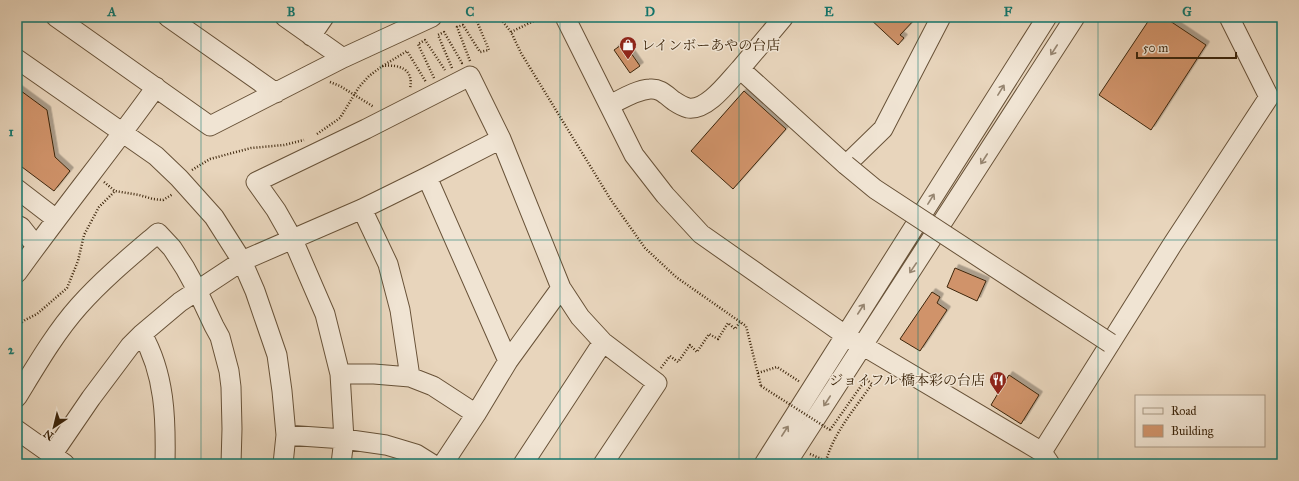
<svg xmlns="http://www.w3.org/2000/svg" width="1299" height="481" font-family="'IM FELL Great Primer','Noto Serif JP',serif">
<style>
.building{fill:#d0936b;stroke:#3d260c;filter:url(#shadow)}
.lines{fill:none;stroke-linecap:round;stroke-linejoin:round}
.minor-casing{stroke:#685238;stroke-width:21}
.path{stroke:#3d260c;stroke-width:2.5;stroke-dasharray:1 2;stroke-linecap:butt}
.minor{stroke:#f0e4d3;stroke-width:19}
.minor-bridge-casing{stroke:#685238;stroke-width:21;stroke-linecap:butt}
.path-bridge{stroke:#3d260c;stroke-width:2.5;stroke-dasharray:1 2;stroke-linecap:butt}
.minor-bridge{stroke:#f0e4d3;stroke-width:19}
.oneway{stroke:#968570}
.grid{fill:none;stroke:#0f766e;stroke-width:1;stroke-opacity:0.55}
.labels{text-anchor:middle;stroke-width:3;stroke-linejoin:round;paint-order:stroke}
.poi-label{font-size:14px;fill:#3d260c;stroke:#f0e4d3;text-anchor:start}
.neatline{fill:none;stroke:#0f766e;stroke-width:1.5}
.grid-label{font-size:13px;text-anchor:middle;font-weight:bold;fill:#0f766e}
</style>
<defs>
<filter id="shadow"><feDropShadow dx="3.5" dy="-3.5" stdDeviation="0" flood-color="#0004"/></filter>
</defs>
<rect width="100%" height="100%" fill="#e8d5bc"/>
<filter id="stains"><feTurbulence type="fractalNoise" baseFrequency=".005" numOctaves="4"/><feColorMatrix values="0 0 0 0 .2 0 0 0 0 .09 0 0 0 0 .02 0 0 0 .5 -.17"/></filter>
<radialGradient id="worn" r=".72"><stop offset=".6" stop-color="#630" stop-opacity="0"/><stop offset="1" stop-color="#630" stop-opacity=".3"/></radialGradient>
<!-- building -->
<path class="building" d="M868 17H917L900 35 904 38 898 45Z
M1151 17H1164L1206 45 1151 130 1099 95Z
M624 43 640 66 630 73 614 50Z
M17 88 47 110 55 157 70 171 54 191 18 164Z
M744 91 786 129 733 189 691 151Z
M955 268 986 281 977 301 947 287Z
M932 292 940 297 937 303 947 310 920 351 900 339Z
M1009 375 1039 395 1021 424 991 405Z"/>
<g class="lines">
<defs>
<path id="minor" d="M56 17 210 126 343 58 432 17
M168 17 276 93
M285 17 343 58
M565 17 634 155 665 195 701 234 845 335 1042 452 1050 464
M311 36 324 17
M17 59 156 156 179 178 214 217 242 261 255 291 277 355 282 391 286 435 283 464
M740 69 783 18 781 17
M610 105C622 99 636 90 650 89 660 88 666 95 674 101 677 103 684 107 688 108 707 111 728 82 740 69L846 165 883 129 941 17
M427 177 508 361
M17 189 56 219
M362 209 388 264 400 310 410 377
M17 225 21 227 36 246
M17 273C62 210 111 150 156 87
M142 334C165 374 166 419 165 464
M340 374H374L410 377 433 386 476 414
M17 397C36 366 55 333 79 306 103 279 131 256 158 233L172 248 185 268 197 290 214 326 220 337 229 371 231 387 232 429 231 464
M17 430 65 464
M286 435 344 439 386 445 416 454 432 464
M1042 452 1172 245 1269 97 1229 17
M52 455 91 398 130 346 142 334 180 302 242 261 362 209 427 177 501 139
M341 464 344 439 340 374 325 314 293 240 276 210 256 182 366 129 470 76 501 139 561 288 580 317 603 342 657 383 603 464
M443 464 476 414 508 361 561 288
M523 464 603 342
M764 464 1047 17
M786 464 1075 17"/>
</defs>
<!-- minor casing -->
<use href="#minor" class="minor-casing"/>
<!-- path -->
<path class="path" d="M499 17 511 32 521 53 611 200 645 248 676 277 746 326 761 386
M601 17 603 21 609 19 608 17
M511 32 542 17
M470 61 457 27 463 25 480 52 489 50 475 17
M382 66C400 64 414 69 410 89
M452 68 438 35 444 32 462 63 464 62
M434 78 418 44 425 40 445 70
M330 82 340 86 374 107
M317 134 340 118 359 87 369 76 381 67 407 51 426 82
M192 170 210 159 251 148 284 145 304 140
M104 182 115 191 139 195 153 199 163 200 173 194
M17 326 25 320 37 314 67 288 78 261 84 235 92 220 99 207 115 191
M661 368 670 356 678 362 690 345 697 352 709 334 718 339 728 323 735 329 740 322
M758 373 777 367 800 382
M810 454 826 461C833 434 856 407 872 384L866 379 830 430"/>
<!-- minor -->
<use href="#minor" class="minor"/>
<defs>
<path id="minor-bridge" d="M846 165 875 189 1110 343"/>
</defs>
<!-- minor-bridge casing -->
<use href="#minor-bridge" class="minor-bridge-casing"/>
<!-- path-bridge -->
<path class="path-bridge" d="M761 386 830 430"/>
<!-- minor-bridge -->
<use href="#minor-bridge" class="minor-bridge"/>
</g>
<!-- one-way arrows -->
<defs><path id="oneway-shaft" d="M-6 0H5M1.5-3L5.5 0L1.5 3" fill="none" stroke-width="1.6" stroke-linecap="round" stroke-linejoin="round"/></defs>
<g class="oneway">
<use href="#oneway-shaft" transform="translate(1054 50) rotate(123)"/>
<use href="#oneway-shaft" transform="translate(1001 90) rotate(-58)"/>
<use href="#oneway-shaft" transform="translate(984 159) rotate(123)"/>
<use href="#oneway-shaft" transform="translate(931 199) rotate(-58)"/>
<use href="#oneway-shaft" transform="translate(913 268) rotate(124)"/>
<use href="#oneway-shaft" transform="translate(861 309) rotate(-57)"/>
<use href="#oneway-shaft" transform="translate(827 401) rotate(123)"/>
<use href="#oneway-shaft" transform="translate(785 431) rotate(-57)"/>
</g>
<!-- grid -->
<path class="grid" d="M201 17V464M381 17V464M560 17V464M739 17V464M918 17V464M1098 17V464M17 240H1282"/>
<!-- icons -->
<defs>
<symbol id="shop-pin" viewBox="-11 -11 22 30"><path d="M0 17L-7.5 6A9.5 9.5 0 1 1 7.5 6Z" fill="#8f2418" stroke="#f0e4d3"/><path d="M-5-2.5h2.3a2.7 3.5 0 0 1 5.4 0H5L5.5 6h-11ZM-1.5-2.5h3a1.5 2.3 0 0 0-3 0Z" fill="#fff"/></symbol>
<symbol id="restaurant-pin" viewBox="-11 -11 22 30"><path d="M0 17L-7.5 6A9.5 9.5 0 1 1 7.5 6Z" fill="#8f2418" stroke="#f0e4d3"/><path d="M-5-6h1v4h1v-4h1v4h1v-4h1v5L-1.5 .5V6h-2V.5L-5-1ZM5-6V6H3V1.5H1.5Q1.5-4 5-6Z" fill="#fff"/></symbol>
</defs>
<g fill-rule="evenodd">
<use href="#shop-pin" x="618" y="35" width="20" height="27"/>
<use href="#restaurant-pin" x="988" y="370" width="20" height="27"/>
</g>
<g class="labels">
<!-- poi labels -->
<g class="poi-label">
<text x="641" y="50">レインボーあやの台店</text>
<text x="985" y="385" text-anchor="end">ジョイフル 橋本彩の台店</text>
</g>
</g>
<!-- margin -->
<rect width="1299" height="481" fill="none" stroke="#e8d5bc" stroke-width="44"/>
<!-- legend -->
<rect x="1135" y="395" width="130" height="52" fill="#f0e4d3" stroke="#a89883"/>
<rect x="1143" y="408" width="20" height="6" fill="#f0e4d3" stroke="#a89883"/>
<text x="1171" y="415" font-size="12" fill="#3d260c">Road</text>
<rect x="1143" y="425" width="20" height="12" fill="#d0936b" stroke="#a89883"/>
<text x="1171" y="435" font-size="12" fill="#3d260c">Building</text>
<!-- north arrow -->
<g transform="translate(54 427) rotate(215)" stroke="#f0e4d3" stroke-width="3" paint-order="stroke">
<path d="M0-3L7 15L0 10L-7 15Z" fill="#3d260c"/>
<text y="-6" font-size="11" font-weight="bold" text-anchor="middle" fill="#3d260c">N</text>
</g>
<!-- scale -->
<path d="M1137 52v6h99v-6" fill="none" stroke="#3d260c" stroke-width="2"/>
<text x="1143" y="52" font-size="12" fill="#3d260c" stroke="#f0e4d3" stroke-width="3" paint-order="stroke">50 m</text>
<rect x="22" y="22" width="1255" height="437" class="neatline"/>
<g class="grid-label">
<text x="112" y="16">A</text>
<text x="291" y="16">B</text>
<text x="470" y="16">C</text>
<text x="650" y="16">D</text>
<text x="829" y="16">E</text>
<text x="1008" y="16">F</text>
<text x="1187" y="16">G</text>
<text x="11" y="136">1</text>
<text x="11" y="354">2</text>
</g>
<rect width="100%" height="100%" filter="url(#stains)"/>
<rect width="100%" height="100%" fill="url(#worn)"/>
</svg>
